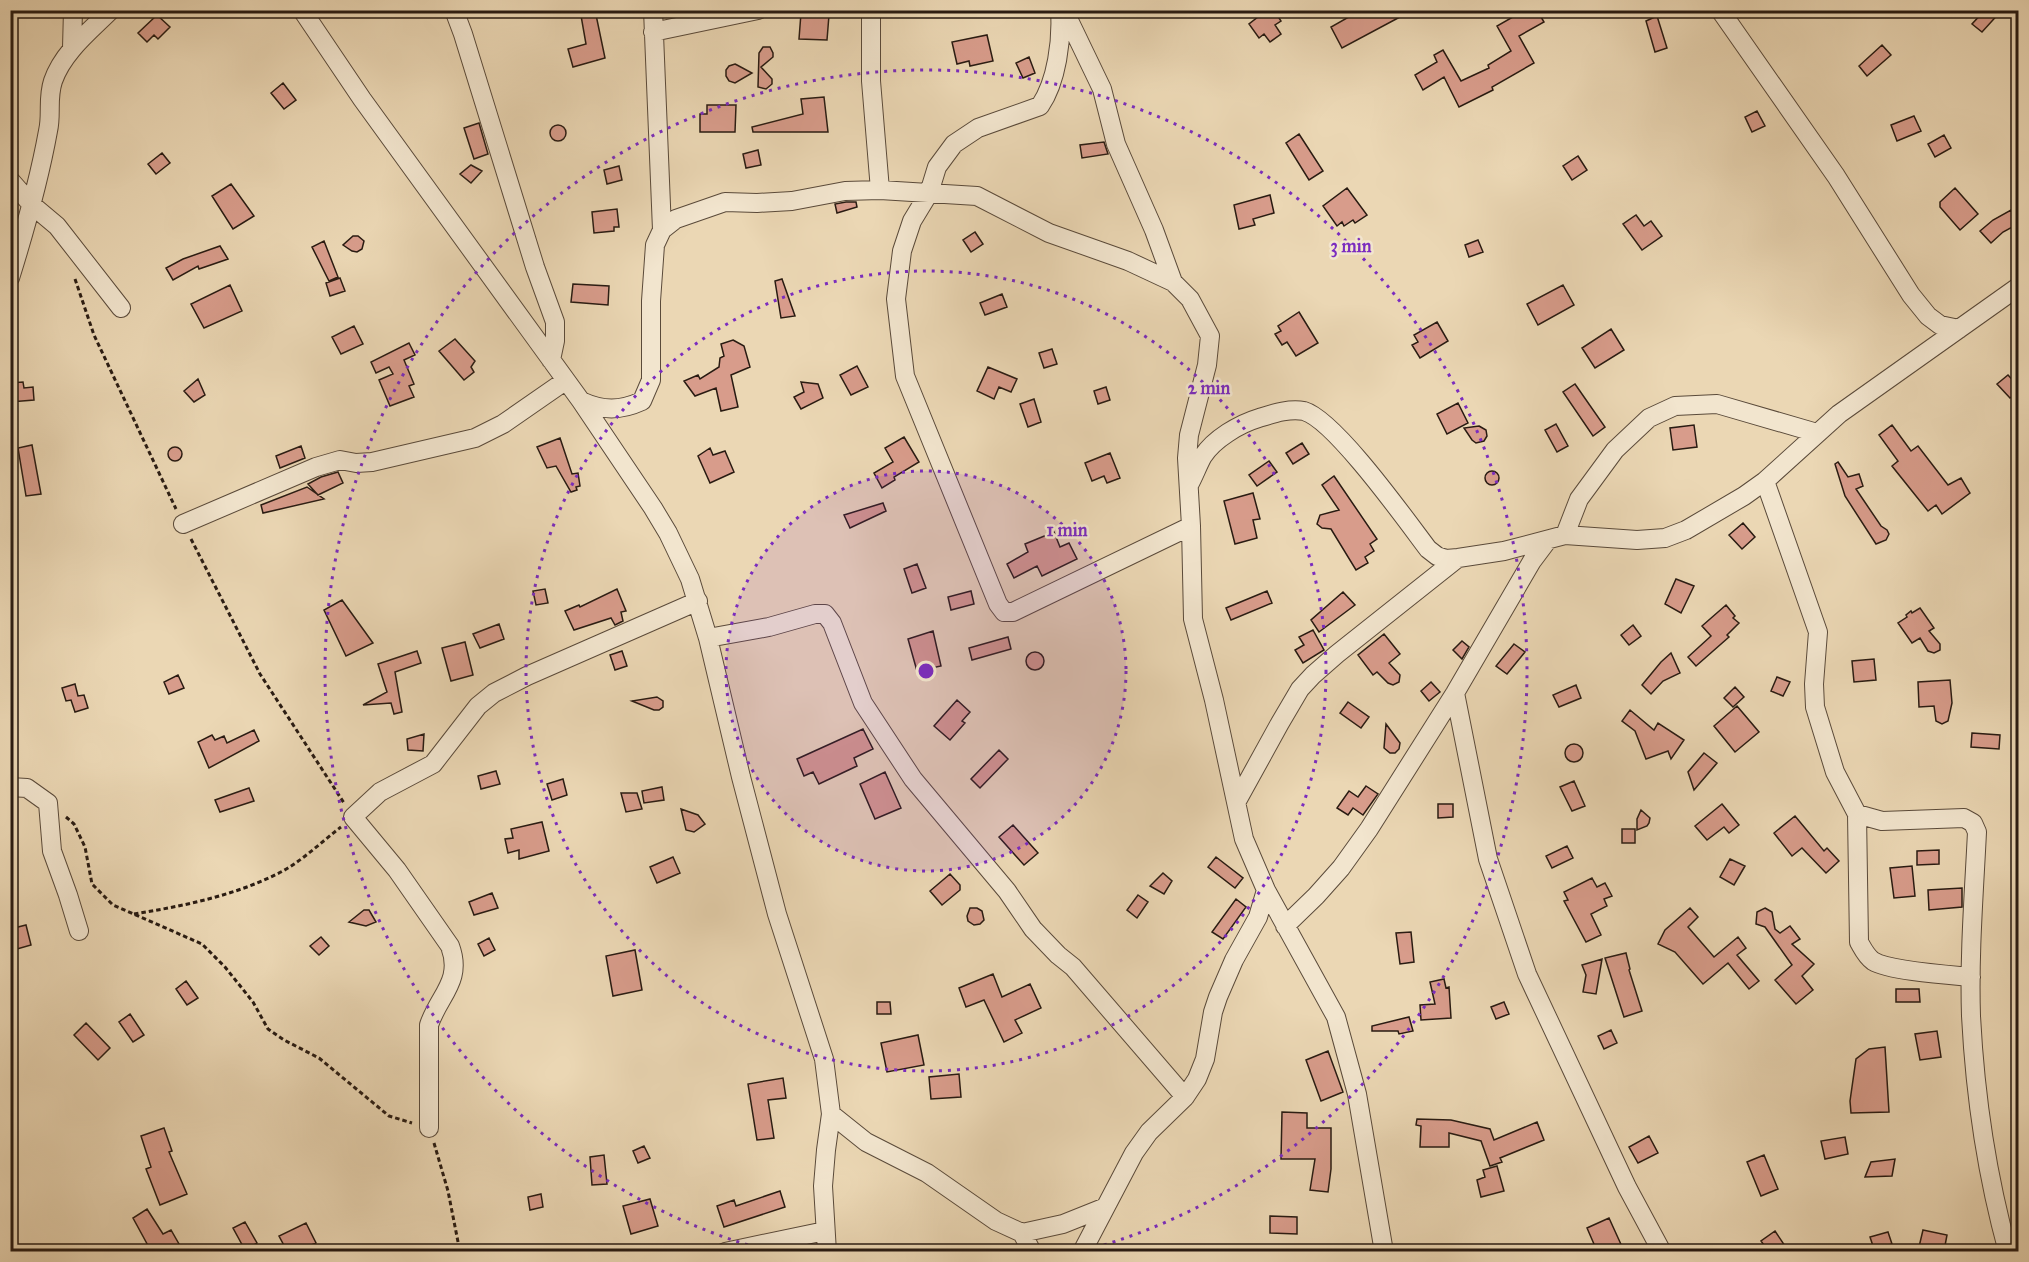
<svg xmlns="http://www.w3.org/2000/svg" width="2029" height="1262" font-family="'IM FELL Great Primer',serif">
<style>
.building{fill:#d89c8b;stroke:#291b12;stroke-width:1.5}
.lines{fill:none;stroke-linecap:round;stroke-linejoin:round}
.street-casing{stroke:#5a4a3a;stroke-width:20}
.path{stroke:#291b12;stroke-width:3;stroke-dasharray:4.5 3;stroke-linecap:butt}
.street{stroke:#f2e5ce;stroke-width:18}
.ring{fill:none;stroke:#7b2cbf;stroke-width:3;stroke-dasharray:3 6}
.centre{fill:#7b2cbf;stroke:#f2e5ce;stroke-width:3}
.ring-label{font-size:18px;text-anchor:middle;font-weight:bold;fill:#7b2cbf;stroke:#f2e5ce;stroke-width:5;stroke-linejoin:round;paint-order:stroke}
</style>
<rect width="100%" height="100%" fill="#ebd7b4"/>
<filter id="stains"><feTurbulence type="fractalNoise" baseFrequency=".00333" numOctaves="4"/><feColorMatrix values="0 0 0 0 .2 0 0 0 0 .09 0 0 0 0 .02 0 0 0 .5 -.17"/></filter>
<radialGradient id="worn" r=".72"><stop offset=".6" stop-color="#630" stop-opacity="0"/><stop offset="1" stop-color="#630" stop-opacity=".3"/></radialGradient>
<!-- building -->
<path class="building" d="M580 10H595L605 58 573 67 568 49 586 44Z
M1267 10H1274L1281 21 1275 25 1281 34 1270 42 1264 34 1259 38 1249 24Z
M1361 10H1413L1342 48 1331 27Z
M1525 10H1537L1544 22 1519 36 1534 63 1492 87 1493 90 1459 107 1444 77 1423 90 1415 75 1437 62 1434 55 1443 50 1461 81 1489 68 1488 65 1511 51 1497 26Z
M1985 10H2002L1982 32 1972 24Z
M801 13 829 15 827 40 799 39Z
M157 15 170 27 158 39 154 35 147 42 138 33Z
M1657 16 1667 48 1655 52 1646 21Z
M987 35 993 61 970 66 969 61 957 64 952 42Z
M1882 45 1891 55 1867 76 1859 66Z
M763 47H770L773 53V57L761 67 772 79V84L766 89 758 87 759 53Z
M1029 57 1035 73 1023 78 1016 63Z
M735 64 737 65 752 73 735 83 729 81 726 76V70L729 66Z
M283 83 296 100 284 109 271 93Z
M824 97 828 132H753L752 127 803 114 801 99Z
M707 105H736L735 132H700V114H707Z
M1757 111 1765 126 1752 132 1745 117Z
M1914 116 1921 131 1897 141 1891 125Z
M479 123 488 154 474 159 464 128Z
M550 133a8 8 0 1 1 16 0a8 8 0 1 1-16 0Z
M1299 134 1323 171 1309 180 1286 143Z
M1944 135 1951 148 1935 157 1928 144Z
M1104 142 1108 154 1082 158 1080 145Z
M758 150 761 165 746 168 743 154Z
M162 153 170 163 156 174 148 164Z
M1578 156 1587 170 1572 180 1563 166Z
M471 165 482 171 471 183 460 174Z
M619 166 622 180 607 184 604 170Z
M231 184 254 216 233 229 212 196Z
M1347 188 1367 215 1355 223 1353 220 1344 226 1342 222 1337 226 1323 206Z
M1955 188 1978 214 1960 230 1940 207V202Z
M1270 195 1274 213 1253 219 1255 225 1239 229 1234 205Z
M846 202H856L857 207 837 213 835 204Z
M617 209 619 227H614V231L594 233 592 212Z
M2011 210 2018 224 2003 232 1991 243 1980 231 1993 220Z
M1636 215 1644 226 1651 221 1662 236 1642 250 1623 224Z
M975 232 983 244 971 252 963 240Z
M353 236H358L364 241 362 249 357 252 352 251 343 245Z
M1478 240 1483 252 1469 257 1465 245Z
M324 241 338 277 329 281 312 247Z
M220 246 228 259 199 269 198 266 173 280 166 268 183 259Z
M340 278 345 291 330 296 326 283Z
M782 279 795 316 781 318 775 281Z
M573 284 609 286 608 305 571 302Z
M230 285 242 311 204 328 191 304Z
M1563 285 1574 305 1538 325 1527 304Z
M1002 294 1007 307 985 315 980 303Z
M1299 312 1318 343 1296 356 1287 342 1282 345 1275 334 1281 331 1278 326Z
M1437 322 1448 341 1420 358 1412 345 1418 342 1414 335Z
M354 326 363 344 341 354 332 337Z
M1611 329 1624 350 1595 368 1582 348Z
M455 339 475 361 471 367 474 372 464 380 439 351Z
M733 340 744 346 750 367 731 375 738 407 721 411 716 388 695 396 684 381 698 375 700 379 719 367 720 358 724 356 721 344Z
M409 343 415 355 404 360 414 384 409 386 414 397 390 406 379 380 393 374 389 367 376 373 371 362Z
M1052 349 1057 364 1044 368 1039 353Z
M857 366 868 387 851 395 840 375Z
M988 367 1017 379 1011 392 999 387 994 399 977 391Z
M2008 375 2019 387V391L2010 398 1997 384Z
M198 379 205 395 194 402 184 391Z
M23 382 24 388 33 387 34 400 10 402V383Z
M801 382 818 384 823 398 801 409 794 397 804 392Z
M1575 384 1605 427 1593 436 1563 392Z
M1106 387 1110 400 1098 404 1094 391Z
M1034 399 1041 422 1028 427 1020 404Z
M1458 403 1468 423 1447 434 1437 414Z
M1556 424 1568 446 1557 452 1545 430Z
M1694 425 1697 447 1673 450 1670 428Z
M1892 425 1911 451 1918 446 1948 485 1961 478 1970 493 1942 514 1936 505 1928 511 1892 466 1898 461 1879 435Z
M1479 426 1486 430 1487 436 1484 441 1476 443 1472 440 1464 428Z
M904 437 919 462 894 477 895 480 882 488 874 473 893 462 885 448Z
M560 438 572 474 578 473 580 486 576 487 577 490 571 492 556 466 547 468 537 447Z
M1302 443 1309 454 1293 464 1286 453Z
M32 445 41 494 26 496 18 448Z
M301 446 305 458 280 468 276 456Z
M168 454a7 7 0 1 1 14 0a7 7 0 1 1-14 0Z
M710 448 713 455 725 451 734 472 710 483 698 456Z
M1110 453 1120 478 1107 483 1104 476 1092 481 1085 463Z
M1269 461 1277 472 1257 486 1249 475Z
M1838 462 1848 477 1859 474 1863 486 1856 489 1881 526 1887 530 1889 534 1886 540 1876 544 1845 496 1835 464Z
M1485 478a7 7 0 1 1 14 0a7 7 0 1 1-14 0Z
M338 472 343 483 318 495 308 484 321 477Z
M1334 476 1377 539 1370 544 1374 551 1365 557 1368 563 1356 570 1331 529 1322 528 1317 524 1320 515 1339 510 1322 485Z
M307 487 324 499 263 513 261 505Z
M1253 493 1260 519 1253 520 1257 538 1235 544 1224 501Z
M883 503 886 511 850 528 844 515Z
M1743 523 1755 537 1742 549 1729 535Z
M1054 532 1060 547 1069 543 1077 559 1042 576 1037 566 1014 578 1007 564 1028 552 1025 544Z
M917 564 926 588 912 593 904 569Z
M1676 579 1694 586 1681 613 1665 604Z
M545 589 548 603 536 605 533 591Z
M617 589 626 611 621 612 623 621 615 625 611 618 574 630 565 611 579 605 580 607Z
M971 591 974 604 951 610 948 597Z
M1267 591 1272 603 1231 620 1226 608Z
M1343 592 1355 605 1319 632 1311 620Z
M342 600 373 643 346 656 324 610Z
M1726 605 1735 616 1733 618 1739 623 1727 635 1729 637 1696 666 1688 657 1711 636 1702 626Z
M1920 608 1934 628 1929 631 1940 644V650L1934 653 1928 651 1920 638 1912 643 1898 623 1907 617 1906 615 1911 611 1912 613Z
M499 624 504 639 480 648 473 634Z
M1633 625 1641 636 1629 645 1621 635Z
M1313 630 1324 650 1303 663 1295 650 1304 645 1299 637Z
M933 631 941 666 917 671 908 639Z
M1384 634 1400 654 1389 663 1400 675 1399 682 1393 685 1388 683 1377 672 1373 675 1358 655Z
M1008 637 1011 649 972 660 969 648Z
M1462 641 1469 647 1462 659 1453 650Z
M465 642 473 675 451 681 442 648Z
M1514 644 1525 652 1507 674 1496 666Z
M417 651 421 663 395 672 402 712 394 714 391 703 363 705 387 692 378 664Z
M622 651 627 666 615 670 610 655Z
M1026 661a9 9 0 1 1 18 0a9 9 0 1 1-18 0Z
M1671 653 1680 673 1663 681 1651 694 1642 685 1661 662Z
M1874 659 1876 680 1854 682 1852 661Z
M178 675 184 688 169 694 164 682Z
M1777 677 1790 682 1783 696 1771 691Z
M1950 680 1952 703 1948 721 1942 724 1936 721 1934 706 1919 707 1918 682Z
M1431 682 1440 692 1429 701 1421 691Z
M75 684 78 696 84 695 88 708 75 712 71 700 66 701 62 688Z
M1576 685 1581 698 1559 707 1553 695Z
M1735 687 1744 697 1733 707 1724 698Z
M657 697 663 701V707L659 710H654L632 701Z
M957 700 970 712 962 721 965 723 950 740 934 726Z
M1348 702 1369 717 1361 728 1340 713Z
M1737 706 1759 732 1735 752 1714 726Z
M1630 710 1654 730 1658 723 1684 740 1671 759 1668 751 1646 759 1635 731 1622 721Z
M1386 724 1400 743 1399 749 1395 753H1390L1384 748Z
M863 729 873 749 854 758 857 766 819 784 813 772 804 776 797 759Z
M254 730 259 741 209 768 198 742 212 735 215 740 224 736 227 743Z
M1972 733 2000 735 1999 749 1971 747Z
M424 734 423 751 408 750 407 739Z
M1565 753a9 9 0 1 1 18 0a9 9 0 1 1-18 0Z
M999 750 1008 759 980 788 971 779Z
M1704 753 1717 763 1694 790 1688 772Z
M496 771 500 784 481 789 478 776Z
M885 772 901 808 875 819 860 784Z
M563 779 567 795 552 800 547 784Z
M1574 781 1585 806 1572 811 1560 787Z
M1366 786 1378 794 1363 815 1353 808 1348 815 1337 808 1349 791 1358 797Z
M662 787 664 800 644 803 642 791Z
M249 788 254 801 220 812 215 800Z
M621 793H637L642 809 626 812Z
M1438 804H1453V817L1438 818Z
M1722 804 1739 825 1729 833 1724 827 1707 840 1695 826Z
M681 809 698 815 705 824 694 832 686 830Z
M1641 810 1650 818 1649 823 1647 826 1637 830V819Z
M1795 816 1824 851 1827 848 1839 861 1826 873 1802 848 1792 856 1774 833Z
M542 822 549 851 519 859V850L508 853 505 839 513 838 511 829Z
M1013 825 1038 853 1024 865 999 837Z
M1622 829H1635V843H1622Z
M1567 846 1573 858 1552 868 1546 856Z
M1939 850V864L1917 865V851Z
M673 857 680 873 657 883 650 867Z
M1216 857 1243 878 1235 888 1208 867Z
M1730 859 1745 866 1734 885 1720 877Z
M1912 866 1915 896 1894 898 1890 868Z
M1163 873 1172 881 1164 894 1150 886Z
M950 874 960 885V890L942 905 930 891Z
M1592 878 1597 887 1605 883 1612 896 1604 899 1607 906 1591 914 1601 935 1586 942 1564 901 1568 900 1564 892Z
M1962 888V907L1929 910 1928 890Z
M492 893 498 908 474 915 469 902Z
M1138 895 1148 902 1137 918 1127 910Z
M1236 899 1246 907 1223 939 1212 932Z
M970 908H977L982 911 984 920 980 924 974 925 968 921 967 916Z
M1690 908 1698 917 1688 927 1714 957 1738 937 1746 948 1737 955 1759 981 1749 989 1728 963 1703 984 1675 952 1658 944 1665 930Z
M1765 908 1772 912 1775 929 1780 933 1790 926 1800 939 1792 944 1814 964 1802 976 1813 990 1796 1004 1775 980 1792 965 1765 927 1756 924 1757 912Z
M364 910H369L376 922 366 926 349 922Z
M26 925 31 945 10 951V929Z
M1411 932 1414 962 1400 964 1396 933Z
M321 937 329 946 319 955 310 946Z
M489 938 495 950 484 956 478 944Z
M635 950 642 990 613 996 606 956Z
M1626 953 1630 969 1629 970 1642 1011 1624 1017 1605 958Z
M1602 959 1596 994 1583 992 1586 975 1582 965Z
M993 974 1002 997 1030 984 1041 1008 1015 1020 1022 1033 1004 1042 984 1000 966 1007 959 988Z
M1444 979 1446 988 1449 987 1451 1018 1421 1020 1420 1005 1435 1004 1430 982Z
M186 981 198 998 187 1005 176 989Z
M1896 989H1919L1920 1002H1896Z
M877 1002H890L891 1014H877Z
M1504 1002 1509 1014 1496 1019 1491 1007Z
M130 1014 144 1035 133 1042 119 1022Z
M1409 1017 1413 1031 1399 1034 1398 1031H1372V1026Z
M86 1023 110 1048 98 1060 74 1035Z
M1611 1030 1617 1043 1604 1049 1598 1036Z
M1937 1031 1941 1057 1920 1060 1915 1034Z
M918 1035 924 1065 887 1072 881 1043Z
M1885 1047 1889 1112 1851 1113 1850 1101 1856 1059 1869 1049Z
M1328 1051 1343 1092 1321 1101 1306 1060Z
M959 1074 961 1097 931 1099 929 1077Z
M783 1078 786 1098 768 1100 774 1138 757 1140 748 1084Z
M1282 1112 1307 1113V1128H1331V1169L1328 1192 1310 1190 1315 1159H1281Z
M1417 1119 1451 1120 1490 1129 1494 1140 1537 1122 1544 1140 1500 1158 1502 1162 1490 1166 1481 1141 1449 1133V1147H1420L1421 1126 1416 1125Z
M164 1128 172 1151 169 1152 187 1194 160 1205 146 1169 151 1167 141 1136Z
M1649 1136 1658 1153 1638 1163 1629 1147Z
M1845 1137 1848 1154 1825 1159 1821 1141Z
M644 1146 650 1158 638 1163 633 1151Z
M604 1155 607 1184 592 1185 590 1157Z
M1764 1155 1778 1189 1761 1196 1747 1162Z
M1895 1159 1892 1176 1865 1177 1871 1162Z
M1497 1166 1504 1191 1481 1197 1477 1180 1485 1177 1483 1170Z
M780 1191 785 1207 724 1227 717 1206 734 1200 736 1206Z
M541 1194 543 1207 530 1210 528 1197Z
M650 1199 658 1226 631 1234 623 1206Z
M147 1209 163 1234 171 1230 183 1251H151L133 1218Z
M1270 1216 1297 1217V1234L1270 1233Z
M1609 1218 1624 1251H1597L1587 1228Z
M245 1222 257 1243 245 1250 233 1228Z
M306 1223 316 1243 298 1251H287L279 1236Z
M1923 1230 1947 1235 1944 1251H1918Z
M1775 1231 1785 1246 1776 1251H1768L1761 1241Z
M1888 1232 1892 1244 1874 1249 1870 1237Z"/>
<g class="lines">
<defs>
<path id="street" d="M302 10 362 99 581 401 653 508 668 533 690 579 708 638 741 777 777 914 824 1059 831 1114 826 1150 823 1186 827 1252
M454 10 463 34 535 267 555 322V341L551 360
M653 10 662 230
M871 10V81L880 190
M1060 10C1062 40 1057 81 1040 106L978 128 954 144 937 167 929 193 912 221 902 251 896 299 905 376 998 604 1004 612H1013L1191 526
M1064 10 1102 89 1116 144 1154 230 1173 282 1190 299 1210 336 1207 365 1189 435 1187 458 1191 526 1193 619 1214 700 1244 839 1266 890 1336 1017 1357 1094 1384 1252
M1720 10 1836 176 1911 295 1928 316 1940 325 1959 329
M653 32 758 10
M72 48 73 10
M10 180 32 205 57 226 121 308
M10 278C25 230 39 181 48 131 52 114 47 99 53 81 63 52 90 31 111 10
M581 401C603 411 620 411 642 401L651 380V301L655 245 662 230 676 219 725 202 757 203 792 201 845 191 880 190 977 196 1049 233 1128 261 1173 282
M1765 481 1818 632 1814 684 1815 707 1835 772 1857 814 1882 821 1964 818 1973 823 1977 832C1974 893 1969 955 1971 1016 1975 1094 1987 1176 2008 1252
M1189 485C1194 476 1198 465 1203 456 1214 439 1239 424 1259 418 1272 414 1289 408 1304 411 1335 420 1406 520 1428 549L1437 556 1446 559 1458 558 1504 551 1565 535 1637 540 1665 538 1686 530 1744 496 1765 481 1839 414 2018 287
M183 524 316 467 340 460 356 463 372 462 475 438 503 424 565 381
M1565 535 1579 499 1615 450 1649 418 1675 406 1717 404 1817 433
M708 638 769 627 815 614H825L832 623 863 703 913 779 1007 891 1033 929 1058 955 1073 967 1185 1097
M1455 693 1488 859 1527 974 1627 1187 1662 1252
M10 787 27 788 48 803 52 851 68 895 79 931
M1237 801 1280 723 1300 689 1313 675 1337 654 1458 558
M1857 814 1859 942C1863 949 1866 956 1873 961 1889 971 1949 975 1971 977
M1285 926 1316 896 1341 868 1369 829 1455 693 1532 561 1547 541
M831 1114 866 1142 927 1173 996 1221 1022 1233 1063 1224 1103 1208
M429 1128V1025C439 995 463 981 450 946L397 870 353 817 380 792 433 764 478 706 494 693 527 676 698 601
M1022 1233 1032 1252
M725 1252 825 1231
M1082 1252 1134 1153 1149 1132 1185 1097 1197 1079 1205 1059 1213 1012 1218 997 1234 960 1258 917 1266 890"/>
</defs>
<!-- street casing -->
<use href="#street" class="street-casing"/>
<!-- path -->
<path class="path" d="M75 279 94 335 176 509
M191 539 260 674 344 803
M66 817 74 824 85 847 92 884 113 905 202 944 225 967 253 1002 268 1029 284 1040 319 1058 389 1116 412 1123
M134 914C183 906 233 896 277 874 300 863 320 843 341 827
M434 1143 448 1191 460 1252"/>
<!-- street -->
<use href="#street" class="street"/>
</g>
<!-- distance rings -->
<circle cx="926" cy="671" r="200" fill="#7b2cbf" fill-opacity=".12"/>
<g class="ring">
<circle cx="926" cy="671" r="200"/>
<circle cx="926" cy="671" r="400"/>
<path d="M765 1250A601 601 0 1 1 1087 1250"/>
</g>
<circle cx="926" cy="671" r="9" class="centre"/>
<g class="ring-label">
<text x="1351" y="252">3 min</text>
<text x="1209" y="394">2 min</text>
<text x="1067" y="536">1 min</text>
</g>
<!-- margin -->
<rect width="2029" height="1262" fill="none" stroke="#ebd7b4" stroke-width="36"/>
<rect x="12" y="12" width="2005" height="1238" fill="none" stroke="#291b12" stroke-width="3"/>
<rect x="18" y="18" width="1993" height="1226" fill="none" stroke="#291b12" stroke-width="1.5"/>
<rect width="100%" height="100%" filter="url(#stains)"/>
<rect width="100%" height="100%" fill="url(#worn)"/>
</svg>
